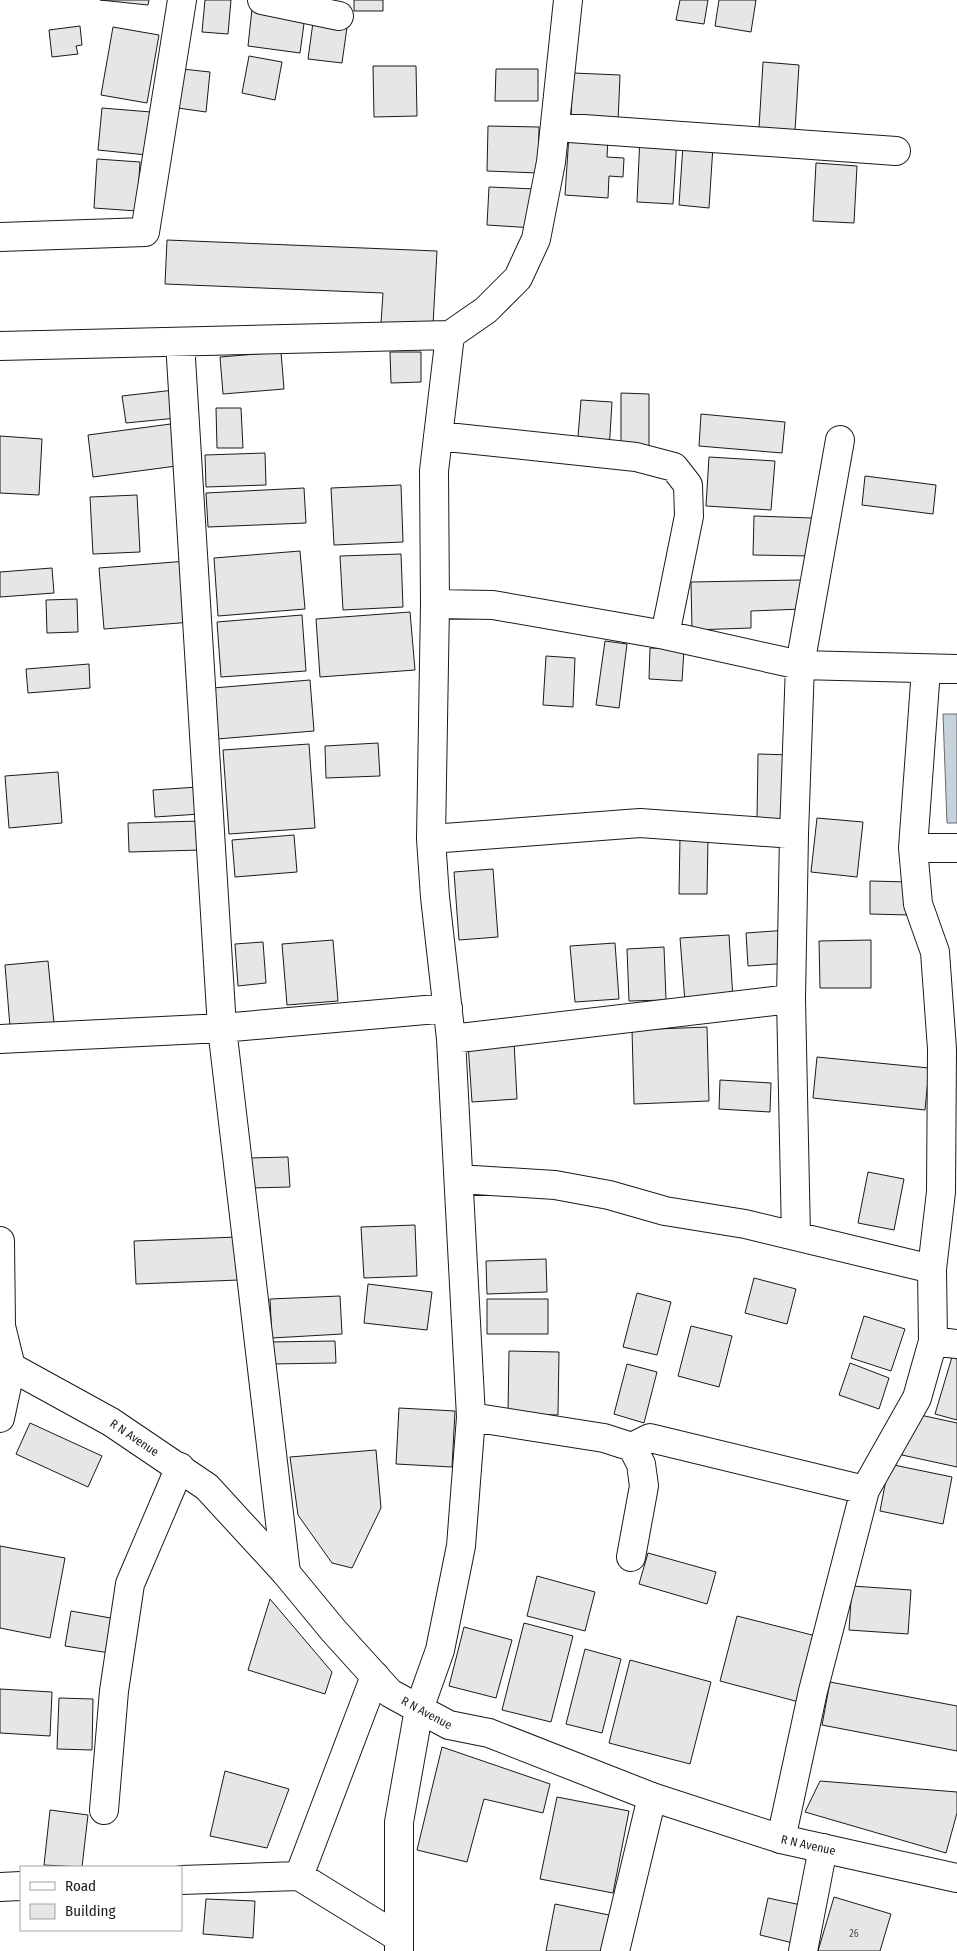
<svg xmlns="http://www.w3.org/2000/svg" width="957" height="1951" font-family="'Fira Sans Condensed',sans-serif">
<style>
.water{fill:#c6d2dc;stroke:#6a6a6a}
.building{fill:#e6e6e6;stroke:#1a1a1a}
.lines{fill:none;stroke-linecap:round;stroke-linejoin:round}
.street-casing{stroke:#1a1a1a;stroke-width:30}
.secondary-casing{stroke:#1a1a1a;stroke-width:30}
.primary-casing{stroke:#1a1a1a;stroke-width:30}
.street{stroke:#fff;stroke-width:28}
.secondary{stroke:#fff;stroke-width:28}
.primary{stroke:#fff;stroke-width:28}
.labels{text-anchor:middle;stroke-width:4;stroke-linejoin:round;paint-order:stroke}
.number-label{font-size:10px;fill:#4d4d4d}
.street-label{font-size:12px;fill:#1a1a1a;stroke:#fff}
</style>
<rect width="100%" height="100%" fill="#fff"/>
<!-- water -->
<path class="water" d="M943 714H957V823H947Z"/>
<!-- building -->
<path class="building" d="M100 0H149L148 5Z
M205 0H231L228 34 202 32Z
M354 0H383V11H354Z
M680 0H708L704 24 676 20Z
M719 0H756L751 32 715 26Z
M252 9 305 16 300 53 248 46Z
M314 15 348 20 342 63 308 59Z
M80 26 82 45 76 46 78 54 52 57 49 30Z
M113 27 159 35 147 103 101 95Z
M249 56 282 62 275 100 242 93Z
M763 62 799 65 795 131 759 128Z
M373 66H416L417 116 374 117Z
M182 69 210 72 206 112 178 108Z
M496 69H538V101H495Z
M573 73 620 75 618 122 571 119Z
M102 108 151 112 147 155 98 150Z
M488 126 539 127 538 173 487 171Z
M569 135 608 137 607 157 624 158 623 177 609 176 608 198 565 195Z
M640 136 677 138 673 204 637 202Z
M683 145 713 146 709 208 679 205Z
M97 159 140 162 137 211 94 208Z
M816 163 857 166 854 223 813 221Z
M489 187 536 189 534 228 487 225Z
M167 240 437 251 433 325 381 323 383 293 165 284Z
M281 352 284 389 223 394 220 357Z
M390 352H421V382L391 383Z
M174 390 177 418 126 423 122 396Z
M621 393 649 394V453H621Z
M581 400 612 402 609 451 577 449Z
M216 408H241L243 448H217Z
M701 414 785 422 782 453 699 446Z
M178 423 184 465 93 477 88 435Z
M0 436 42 439 39 495 0 493Z
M265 453 266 485 206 487 205 455Z
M709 457 775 461 771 510 706 506Z
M865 476 936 485 933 514 862 505Z
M401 485 403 542 334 545 331 488Z
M304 488 306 523 208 527 206 493Z
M137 495 140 552 93 554 90 497Z
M754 516 813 518 812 556 753 555Z
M300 551 305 609 218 616 214 558Z
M401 554 403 607 343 610 340 556Z
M187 561 192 622 104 629 99 568Z
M52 568 54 593 0 597V572Z
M801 580 802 609 751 611V628L692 630 691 582Z
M77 599 78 632 47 633 46 600Z
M410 612 415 670 320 677 316 619Z
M302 615 306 671 221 677 217 622Z
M605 641 627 644 619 708 596 705Z
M650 648 684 649 682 681 649 679Z
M546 656 575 658 573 707 543 705Z
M89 664 90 688 28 693 26 669Z
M310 680 314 731 217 739 213 688Z
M378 743 380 776 326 778 325 746Z
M309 744 315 828 229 834 223 750Z
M758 754 793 755 792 821 757 819Z
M58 772 62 823 9 828 5 776Z
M198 787 200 814 155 817 153 790Z
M817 818 863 822 857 877 811 872Z
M201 821V850L129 852 128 823Z
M294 835 297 872 235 877 232 840Z
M680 837 708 838 707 894H679Z
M493 869 498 937 459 940 454 872Z
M870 881 910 882 909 915 870 914Z
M788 930 790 963 748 966 746 933Z
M729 935 733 999 685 1002 680 938Z
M333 940 338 1001 287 1005 282 944Z
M871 940V988H820L819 941Z
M263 942 266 983 238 986 235 944Z
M615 943 619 999 575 1002 570 946Z
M664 947 666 1000 629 1001 627 949Z
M48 961 54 1023 10 1027 5 965Z
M707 1027 709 1101 634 1104 632 1030Z
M514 1041 517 1099 472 1102 468 1044Z
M817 1057 929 1068 925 1110 813 1098Z
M720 1080 771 1083 770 1112 719 1109Z
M288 1157 290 1187 251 1188 250 1158Z
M868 1172 904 1179 894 1230 858 1223Z
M415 1225 417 1276 364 1278 361 1227Z
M237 1237 239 1280 136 1284 134 1241Z
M546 1259 547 1292 487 1294 486 1261Z
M754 1278 796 1289 787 1324 745 1313Z
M368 1284 432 1292 427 1330 364 1323Z
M637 1293 671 1302 657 1355 623 1347Z
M340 1296 342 1334 272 1338 270 1299Z
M487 1299H548V1334H487Z
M864 1316 905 1329 891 1371 851 1358Z
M691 1326 732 1336 719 1387 678 1376Z
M335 1341 336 1363 270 1364 269 1342Z
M509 1351 559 1352 558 1415 508 1414Z
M952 1357 957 1359V1420L935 1414Z
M850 1363 889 1378 879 1409 839 1395Z
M627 1364 657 1372 644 1423 614 1414Z
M399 1408 455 1411 452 1467 396 1464Z
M911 1413 957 1423V1467L902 1455Z
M30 1423 102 1456 88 1487 16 1454Z
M376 1450 381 1508 352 1568 332 1563 298 1515 290 1457Z
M889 1464 952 1477 943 1524 880 1511Z
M0 1546 65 1558 50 1638 0 1628Z
M648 1553 716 1572 707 1604 639 1584Z
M537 1576 595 1592 585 1631 527 1616Z
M852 1586 911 1590 908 1634 849 1630Z
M270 1599 332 1672 325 1694 248 1670Z
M71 1611 122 1620 116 1654 65 1646Z
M737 1616 816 1636 799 1702 720 1681Z
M524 1623 573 1636 551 1722 502 1710Z
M464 1627 512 1640 496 1698 449 1686Z
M585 1649 621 1659 602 1733 566 1724Z
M630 1660 711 1682 690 1764 609 1743Z
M830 1682 957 1706V1751L822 1725Z
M0 1689 52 1692 50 1736 0 1733Z
M59 1698 93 1699 92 1750 57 1749Z
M442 1747 550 1784 543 1813 484 1799 467 1862 417 1850Z
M225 1771 289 1789 267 1848 210 1836Z
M820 1781 957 1792V1813L946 1853 805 1812Z
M557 1797 629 1811 613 1893 540 1879Z
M50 1810 88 1815 82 1867 44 1865Z
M834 1897 891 1914 880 1951H818Z
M768 1898 801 1905 793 1943 760 1935Z
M206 1899 255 1901 253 1938 203 1934Z
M555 1904 609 1915 602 1951H546Z"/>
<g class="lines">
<defs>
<path id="street" d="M262 0 339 16
M555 127 896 151
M0 237 145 232 182 0
M180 342 222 1028 286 1573
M0 346 450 335 486 310 518 278 536 239 551 162 568 0
M438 436 636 457 674 467 688 485 689 516 665 635
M435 604 434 471 450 335
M926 669 913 848 918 904 935 952 942 1049 941 1192 932 1269 933 1341
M794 834 800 665 840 440
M431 839 640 823 794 834 791 999 451 1039
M913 848H957
M791 999 796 1236
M0 1039 222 1028 448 1008
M459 1179 555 1185 609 1195 665 1211 745 1224 932 1269
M471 1417 604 1438 632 1447 641 1464 644 1486 631 1557
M632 1447 650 1438 865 1490
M104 1810 114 1691 130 1584 180 1467
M781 1839 813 1691 865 1490 917 1398 933 1341 957 1344
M299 1876 375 1676
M181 1880 299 1876 398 1937
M0 1887 21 1886
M399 1951V1822L419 1709 440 1650 461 1546 471 1417 451 1039 435 897 431 839 435 604 493 605 665 635 800 665 957 669
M615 1951 652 1797
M803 1951 823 1848"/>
<path id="secondary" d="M0 1241 1 1326 11 1367 0 1418"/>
<g id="primary">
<path id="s1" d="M0 1363 11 1367 111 1422 207 1487 286 1573 333 1630 390 1693 419 1709 449 1725 489 1733 652 1797 781 1839 957 1878"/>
</g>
</defs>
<!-- street casing -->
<use href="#street" class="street-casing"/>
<!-- secondary casing -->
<use href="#secondary" class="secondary-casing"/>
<!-- primary casing -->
<use href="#primary" class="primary-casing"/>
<!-- street -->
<use href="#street" class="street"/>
<!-- secondary -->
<use href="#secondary" class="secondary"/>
<!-- primary -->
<use href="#primary" class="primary"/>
</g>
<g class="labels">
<!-- number labels -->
<g class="number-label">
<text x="854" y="1937">26</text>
</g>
<!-- street labels -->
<g class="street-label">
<text dy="4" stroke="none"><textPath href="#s1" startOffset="154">R N Avenue</textPath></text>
<text dy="4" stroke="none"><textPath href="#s1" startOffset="559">R N Avenue</textPath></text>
<text dy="4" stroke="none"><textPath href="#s1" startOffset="964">R N Avenue</textPath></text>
</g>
</g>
<!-- legend -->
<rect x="20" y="1866" width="162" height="65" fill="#ffffff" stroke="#a3a3a3"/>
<rect x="30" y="1882" width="25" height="8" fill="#ffffff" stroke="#a3a3a3"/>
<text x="65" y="1891" font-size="15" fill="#1a1a1a">Road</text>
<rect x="30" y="1904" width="25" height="15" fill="#e6e6e6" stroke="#a3a3a3"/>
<text x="65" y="1916" font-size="15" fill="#1a1a1a">Building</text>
</svg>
